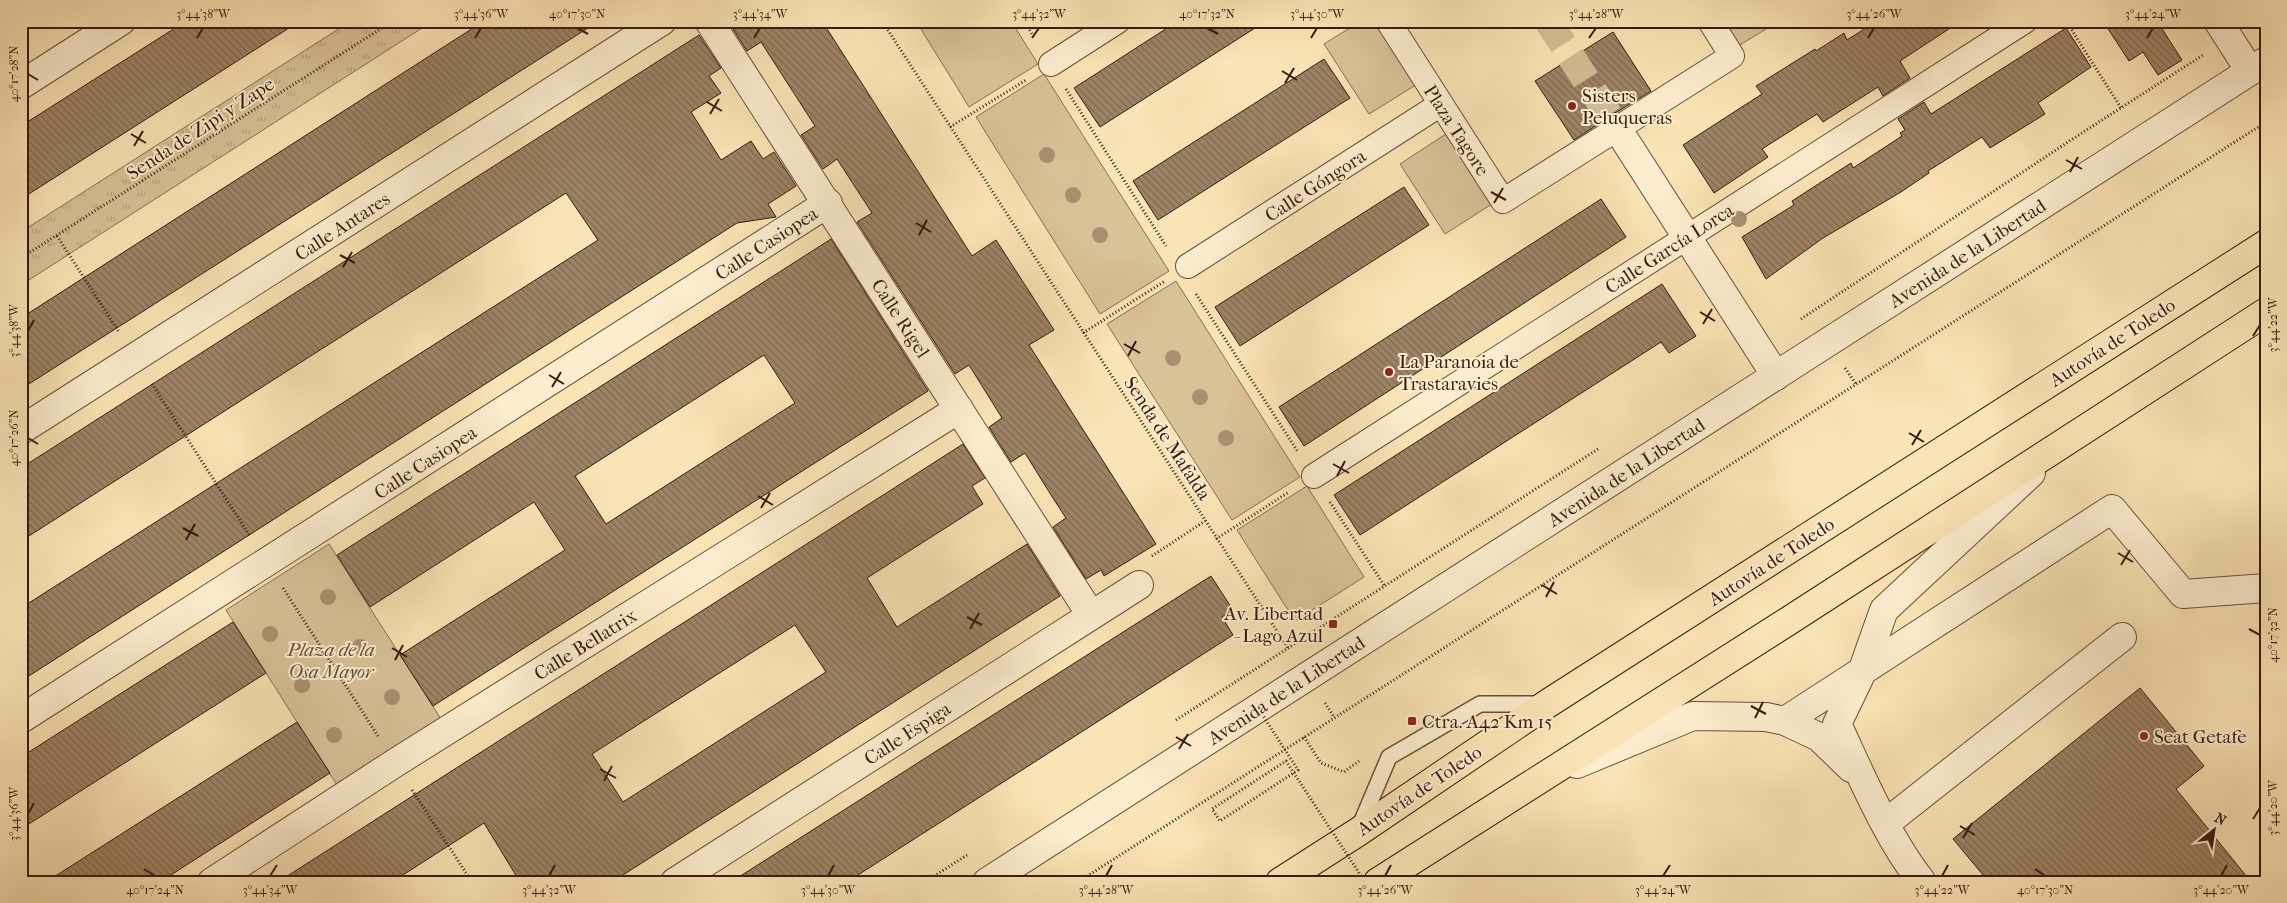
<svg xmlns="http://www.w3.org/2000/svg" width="2287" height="903" font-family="'IM FELL French Canon',serif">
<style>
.grass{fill:url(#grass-tufts);stroke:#886e54}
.garden{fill:#d9c198;stroke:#886e54}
.building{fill:url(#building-back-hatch);stroke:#381b10;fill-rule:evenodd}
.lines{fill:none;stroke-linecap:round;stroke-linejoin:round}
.minor-tunnel{stroke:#d3bb93;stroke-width:28;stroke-dasharray:28 14;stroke-linecap:butt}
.service-casing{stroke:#684d39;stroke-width:18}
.pedestrian-casing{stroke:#684d39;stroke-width:26}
.minor-casing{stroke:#684d39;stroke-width:30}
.tertiary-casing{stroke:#684d39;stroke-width:30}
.motorway-casing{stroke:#381b10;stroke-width:30}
.path{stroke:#381b10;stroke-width:3;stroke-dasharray:1 2.5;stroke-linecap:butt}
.service{stroke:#fcedce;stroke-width:15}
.pedestrian{stroke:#fcedce;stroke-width:24}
.minor{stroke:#fcedce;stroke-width:28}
.tertiary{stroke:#fcedce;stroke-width:28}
.motorway{stroke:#fae3b4;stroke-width:28}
.path-bridge{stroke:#381b10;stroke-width:3;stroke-dasharray:1 2.5;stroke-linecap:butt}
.tree{fill:#aa9070}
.ticks{fill:none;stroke:#381b10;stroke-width:2}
.poi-dot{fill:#8f2418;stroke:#fcedce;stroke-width:2}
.labels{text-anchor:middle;stroke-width:4;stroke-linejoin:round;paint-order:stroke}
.poi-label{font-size:19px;fill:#381b10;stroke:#fcedce;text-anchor:start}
.street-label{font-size:19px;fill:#381b10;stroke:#fcedce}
.park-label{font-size:19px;font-style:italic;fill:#684d39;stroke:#fcedce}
.neatline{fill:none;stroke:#381b10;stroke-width:2}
.ticks-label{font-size:12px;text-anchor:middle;fill:#381b10}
</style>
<defs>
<pattern id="grass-tufts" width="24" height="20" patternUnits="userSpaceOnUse" patternTransform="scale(1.25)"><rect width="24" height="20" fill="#d9c198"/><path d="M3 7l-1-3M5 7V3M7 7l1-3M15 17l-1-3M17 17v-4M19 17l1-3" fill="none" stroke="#bba582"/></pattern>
<pattern id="building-back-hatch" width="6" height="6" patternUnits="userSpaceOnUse" patternTransform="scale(1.25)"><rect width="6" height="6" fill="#9d8365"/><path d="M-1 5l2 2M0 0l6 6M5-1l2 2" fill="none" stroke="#816a52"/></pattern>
</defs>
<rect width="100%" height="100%" fill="#fae3b4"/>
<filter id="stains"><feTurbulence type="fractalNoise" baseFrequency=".004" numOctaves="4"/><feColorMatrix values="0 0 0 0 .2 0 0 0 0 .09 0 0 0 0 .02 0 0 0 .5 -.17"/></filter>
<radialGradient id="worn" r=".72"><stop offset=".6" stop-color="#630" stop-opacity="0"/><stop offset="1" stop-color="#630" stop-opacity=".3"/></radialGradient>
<!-- grass -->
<path class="grass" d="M351 21H433L21 285V232Z"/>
<!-- garden -->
<path class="garden" d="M916 21H1011L1038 64 969 107Z
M1361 21H1379L1419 83 1369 114 1324 44Z
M1718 21H1779L1735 48Z
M1044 74 1169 271 1100 314 976 117Z
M1449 132 1495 202 1445 234 1400 164Z
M1176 281 1300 477 1232 520 1107 324Z
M1307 486 1364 577 1295 621 1237 530Z
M329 544 441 719 337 785 226 610Z"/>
<!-- building -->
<path class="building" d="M186 21H300L21 199V126Z
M484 21H599L21 389V318Z
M728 21H822L972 256 996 240 1054 330 1029 345 1156 544 1104 576 1101 570 1086 579 1053 527 1066 518 1051 495 1025 453 1011 462 989 427 1002 418 969 365 955 374 857 222 872 213 837 159 823 169 801 135 815 126 761 42 747 51Z
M1178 21H1266L1100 127 1074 88Z
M1877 21H1961L1900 61 1910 78 1883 96 1878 87 1823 122 1817 114 1762 149 1768 157 1714 193 1683 145 1762 94 1756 86 1815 49 1816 51 1844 33 1847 40Z
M2103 21H2157L2182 60 2158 75 2143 52 2129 61Z
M2066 28 2091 67 2038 103 2045 114 1990 148 1982 137 1928 171 1929 173 1901 192 1823 238 1766 279 1742 237 1794 205 1792 201 1851 163 1853 168 1902 136 1900 133 1905 130 1898 119 1924 102 1931 114Z
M1613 32 1651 91 1617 112 1609 115 1603 121 1574 140 1535 81Z
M699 35 721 68 709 76 721 93 691 112 721 160 751 141 763 159 774 152 796 186 768 204 776 217 737 223 21 681V608L598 240 566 193 21 541V468Z
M1324 59 1350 98 1158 220 1133 181Z
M1404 187 1429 225 1240 346 1215 307Z
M1601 199 1626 237 1304 446 1279 407Z
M831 239 928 391 433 706 400 655 565 550 534 502 370 607 337 555ZM764 355 795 403 606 524 575 476Z
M1662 284 1696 336 1669 353 1661 342 1360 535 1334 495Z
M963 444 985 478 972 486 983 504 867 578 897 627 1027 544 1060 596 612 882H520L484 823 392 882H278ZM795 625 826 672 623 802 592 754Z
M1211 576 1233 610 1222 617 1233 635 847 882H731Z
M233 622 266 673 21 829V757Z
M2140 688 2204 766 2176 789 2251 882H1989L1953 839Z
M297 722 330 773 227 839 160 882H46Z"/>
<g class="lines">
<!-- minor-tunnel -->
<path class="minor-tunnel" d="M1548 21 1617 128"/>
<defs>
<path id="service" d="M1359 828 1389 757 1480 704H1543"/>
<path id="pedestrian" d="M1388 21 1503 201 1732 56 1710 21
M1051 64 1118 21
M1188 266 1441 104
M1314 476 2025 21"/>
<path id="minor" d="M709 21 1091 615
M2218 21 2250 71
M21 85 121 21
M1617 128 1776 376
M21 430 662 21
M21 719 828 203
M1785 721 2112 509 2183 594 2266 588
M1577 764 1693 716 1766 717 1785 721 1819 737 1851 768
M1886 823 2122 637
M212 882 395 763 959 409
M675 882 1139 585
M1922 882C1887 838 1861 775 1837 724L1862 672 1884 610 2031 473"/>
<path id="tertiary" d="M987 882 2266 61"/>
<path id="motorway" d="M1280 882 1358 832 1547 704 2266 244
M1378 882 1790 620 2266 312"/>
</defs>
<!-- service casing -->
<use href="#service" class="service-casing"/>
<!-- pedestrian casing -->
<use href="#pedestrian" class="pedestrian-casing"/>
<!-- minor casing -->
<use href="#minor" class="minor-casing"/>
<!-- tertiary casing -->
<use href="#tertiary" class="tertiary-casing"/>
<!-- motorway casing -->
<use href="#motorway" class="motorway-casing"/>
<!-- path -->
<path class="path" d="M882 21 1288 648
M1024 21 1035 39
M2066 21 2121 108
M1066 89 1166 246
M950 127 1026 80
M57 236 119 332
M21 258 393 21
M1196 294 1298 452
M1801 319 2071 140 2203 55
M1083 333 1165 281
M1845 368 1856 384
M152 384 250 536
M1330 502 1384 585
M1216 539 1289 492
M1152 556 1205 521
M283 588 378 736
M1325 703 1334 717
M1176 720 1598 449
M1304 737 1321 763 1344 772 1359 761
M412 790 472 882
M925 882 967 855
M1078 882 2266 122"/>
<!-- service -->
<use href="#service" class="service"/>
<!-- pedestrian -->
<use href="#pedestrian" class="pedestrian"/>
<!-- minor -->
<use href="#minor" class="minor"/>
<!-- tertiary -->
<use href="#tertiary" class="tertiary"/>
<!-- motorway -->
<use href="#motorway" class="motorway"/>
<!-- path-bridge -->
<path class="path-bridge" d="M1258 708 1298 770 1220 821 1212 809 1286 761 1365 882"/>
</g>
<!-- trees -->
<g class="tree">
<circle cx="1047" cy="155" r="8"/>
<circle cx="1073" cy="195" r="8"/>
<circle cx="1739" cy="219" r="8"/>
<circle cx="1100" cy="235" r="8"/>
<circle cx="1173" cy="358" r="8"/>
<circle cx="1200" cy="397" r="8"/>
<circle cx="1226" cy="438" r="8"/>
<circle cx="328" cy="597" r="8"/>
<circle cx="270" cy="634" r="8"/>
<circle cx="360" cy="647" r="8"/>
<circle cx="302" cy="685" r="8"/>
<circle cx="392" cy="697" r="8"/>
<circle cx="334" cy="735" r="8"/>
</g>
<!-- ticks -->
<path class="ticks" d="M577 28 588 34M1207 28 1218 34M197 38 203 28M475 38 481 28M754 38 760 28M1032 38 1039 28M1311 38 1317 28M1589 38 1596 28M1868 38 1874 28M2147 38 2153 28M1282 71 1297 80M28 74 38 80M1285 83 1294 68M707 102 722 111M710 114 719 99M131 134 146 143M134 146 143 131M2066 160 2082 169M2070 172 2078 157M1491 192 1506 200M1494 203 1503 188M916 223 931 232M919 235 927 220M340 255 355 263M343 267 352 252M1700 312 1715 321M1703 324 1712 309M28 331 34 320M2253 336 2260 325M1124 344 1140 353M1128 356 1136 341M549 375 564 384M552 387 561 372M1909 433 1924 442M28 438 38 444M1912 445 1921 430M1333 464 1349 473M1337 476 1345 461M758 496 773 505M761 508 770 493M183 528 198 536M186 540 195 524M2118 553 2133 562M2121 565 2130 550M1542 585 1557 594M1546 597 1554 582M967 617 982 625M970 629 979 613M2249 629 2260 635M392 648 407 657M395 660 403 645M1751 706 1766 714M1755 718 1763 702M1176 737 1191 746M1179 749 1188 734M600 769 616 778M604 781 612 766M28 814 34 803M2253 819 2260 808M1960 826 1975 835M1963 838 1972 823M144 869 155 876M2035 869 2045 876M270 876 277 865M549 876 555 865M828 876 834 865M1106 876 1112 865M1385 876 1391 865M1663 876 1670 865M1942 876 1948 865M2221 876 2227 865"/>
<!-- markers -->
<g class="poi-dot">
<circle cx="1572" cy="106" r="5"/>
<circle cx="1389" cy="372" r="5"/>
<rect x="1328" y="619" width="10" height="10" rx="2.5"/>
<rect x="1407" y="716" width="10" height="10" rx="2.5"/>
<circle cx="2144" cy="736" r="5"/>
</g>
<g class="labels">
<!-- poi labels -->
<g class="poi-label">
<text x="1582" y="102">Sisters<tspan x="1582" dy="22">Peluqueras</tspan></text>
<text x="1399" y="368">La Paranoia de<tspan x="1399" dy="22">Trastaravies</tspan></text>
<text x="1323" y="620" text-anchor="end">Av. Libertad<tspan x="1323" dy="22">- Lago Azul</tspan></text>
<text x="1422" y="728">Ctra. A42 Km 15</text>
<text x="2154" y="743">Seat Getafe</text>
</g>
<!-- street labels -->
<g class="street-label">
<text transform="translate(200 128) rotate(-33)" y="7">Senda de Zipi y Zape</text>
<text transform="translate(1457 130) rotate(57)" y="7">Plaza Tagore</text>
<text transform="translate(1315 185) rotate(-33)" y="7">Calle Góngora</text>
<text transform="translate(342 226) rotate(-33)" y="7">Calle Antares</text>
<text transform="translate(766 243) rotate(-33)" y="7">Calle Casiopea</text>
<text transform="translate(1669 248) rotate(-33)" y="7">Calle García Lorca</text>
<text transform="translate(1967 253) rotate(-33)" y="7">Avenida de la Libertad</text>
<text transform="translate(901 318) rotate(57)" y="7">Calle Rigel</text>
<text transform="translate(2112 342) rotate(-33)" y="7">Autovía de Toledo</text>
<text transform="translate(1168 438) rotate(57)" y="7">Senda de Mafalda</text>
<text transform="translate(425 462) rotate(-33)" y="7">Calle Casiopea</text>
<text transform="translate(1626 472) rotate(-33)" y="7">Avenida de la Libertad</text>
<text transform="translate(1771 561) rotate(-33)" y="7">Autovía de Toledo</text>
<text transform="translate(585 644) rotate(-32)" y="7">Calle Bellatrix</text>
<text transform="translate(1286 690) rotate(-33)" y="7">Avenida de la Libertad</text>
<text transform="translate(907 733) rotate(-33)" y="7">Calle Espiga</text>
<text transform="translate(1419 790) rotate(-34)" y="7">Autovía de Toledo</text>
</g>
<!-- park labels -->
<g class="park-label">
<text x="331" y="656">Plaza de la<tspan x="331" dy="22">Osa Mayor</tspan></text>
</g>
</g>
<!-- margin -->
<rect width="2287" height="903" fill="none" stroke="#fae3b4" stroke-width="55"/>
<!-- north arrow -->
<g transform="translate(2214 830) rotate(30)" stroke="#fcedce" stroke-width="4" paint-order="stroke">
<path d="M0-4L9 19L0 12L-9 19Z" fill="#381b10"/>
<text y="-8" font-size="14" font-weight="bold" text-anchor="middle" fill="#381b10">N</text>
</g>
<rect x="28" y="28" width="2232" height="848" class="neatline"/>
<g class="ticks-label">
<text x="203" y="18">3°44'38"W</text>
<text x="481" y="18">3°44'36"W</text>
<text x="577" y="18">40°17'30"N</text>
<text x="760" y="18">3°44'34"W</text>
<text x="1039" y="18">3°44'32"W</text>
<text x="1207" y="18">40°17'32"N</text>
<text x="1317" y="18">3°44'30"W</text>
<text x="1596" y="18">3°44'28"W</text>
<text x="1874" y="18">3°44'26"W</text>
<text x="2153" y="18">3°44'24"W</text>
<text transform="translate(14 74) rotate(-90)" y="4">40°17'28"N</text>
<text transform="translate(2273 325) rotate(-90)" y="4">3°44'22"W</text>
<text transform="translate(14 331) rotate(-90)" y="4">3°44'38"W</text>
<text transform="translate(14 438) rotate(-90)" y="4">40°17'26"N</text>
<text transform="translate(2273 635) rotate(-90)" y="4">40°17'32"N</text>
<text transform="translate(2273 808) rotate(-90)" y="4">3°44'20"W</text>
<text transform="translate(14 814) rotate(-90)" y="4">3°44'36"W</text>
<text x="155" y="894">40°17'24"N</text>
<text x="270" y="894">3°44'34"W</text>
<text x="549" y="894">3°44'32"W</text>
<text x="828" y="894">3°44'30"W</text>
<text x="1106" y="894">3°44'28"W</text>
<text x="1385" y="894">3°44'26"W</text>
<text x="1663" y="894">3°44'24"W</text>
<text x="1942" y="894">3°44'22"W</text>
<text x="2045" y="894">40°17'30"N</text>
<text x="2221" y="894">3°44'20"W</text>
</g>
<rect width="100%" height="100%" filter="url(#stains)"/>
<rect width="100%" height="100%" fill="url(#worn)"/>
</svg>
